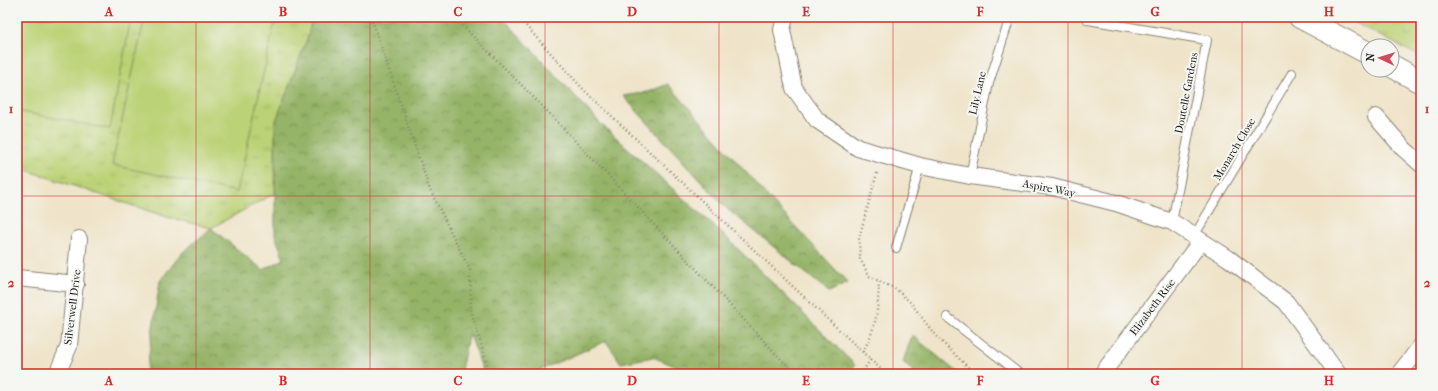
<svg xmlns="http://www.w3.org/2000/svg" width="1438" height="391" font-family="'IM FELL French Canon',serif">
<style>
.forest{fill:url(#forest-crowns);stroke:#586842}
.park{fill:url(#park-tufts);stroke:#6c7749}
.garden{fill:#bcd276;stroke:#6c7749}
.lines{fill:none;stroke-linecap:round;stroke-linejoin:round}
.lane-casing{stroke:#868072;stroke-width:10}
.street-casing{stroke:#868072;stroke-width:18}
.secondary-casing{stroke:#868072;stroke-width:24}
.path{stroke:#868072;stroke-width:2.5;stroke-dasharray:1 3;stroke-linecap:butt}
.lane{stroke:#fff;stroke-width:8}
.street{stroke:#fff;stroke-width:16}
.secondary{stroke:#fff;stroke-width:22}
.grid{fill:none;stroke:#d62828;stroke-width:1;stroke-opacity:0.55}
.labels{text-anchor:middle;stroke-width:4;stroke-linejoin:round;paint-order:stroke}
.street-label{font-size:11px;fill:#1c1c1c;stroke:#f6f6f2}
.neatline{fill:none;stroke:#d62828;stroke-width:1.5}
.grid-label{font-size:13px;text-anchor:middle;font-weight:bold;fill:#d62828}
</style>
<defs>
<pattern id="forest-crowns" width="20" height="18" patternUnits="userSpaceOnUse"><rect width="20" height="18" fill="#95b467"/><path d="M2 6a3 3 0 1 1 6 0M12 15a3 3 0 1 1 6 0" fill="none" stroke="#799254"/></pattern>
<pattern id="park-tufts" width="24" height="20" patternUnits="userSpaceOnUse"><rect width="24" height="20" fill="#bcd276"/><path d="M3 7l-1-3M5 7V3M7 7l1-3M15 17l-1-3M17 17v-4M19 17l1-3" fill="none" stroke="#a1b466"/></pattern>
</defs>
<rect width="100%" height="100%" fill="#f6f6f2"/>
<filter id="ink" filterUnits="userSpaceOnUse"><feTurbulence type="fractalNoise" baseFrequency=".025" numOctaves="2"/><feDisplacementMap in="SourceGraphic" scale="8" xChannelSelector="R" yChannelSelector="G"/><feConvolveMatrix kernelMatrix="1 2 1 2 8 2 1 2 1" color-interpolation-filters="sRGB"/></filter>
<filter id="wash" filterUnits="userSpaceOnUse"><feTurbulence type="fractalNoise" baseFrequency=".012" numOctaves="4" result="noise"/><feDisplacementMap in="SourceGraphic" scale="16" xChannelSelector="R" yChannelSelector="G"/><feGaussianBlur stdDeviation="0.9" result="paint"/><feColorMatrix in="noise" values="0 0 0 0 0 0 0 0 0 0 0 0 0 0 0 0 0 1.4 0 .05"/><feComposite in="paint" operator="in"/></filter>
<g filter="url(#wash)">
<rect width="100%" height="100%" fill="#efe4c9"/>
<!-- forest -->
<path class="forest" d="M312 17H502L600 123 724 235 855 365 849 374H694L653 357 621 363 606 341 531 374H484L469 332 460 374H146L160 281 181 254 211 228 263 270 284 259 275 235V123L308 36Z
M668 84 767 196 848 283 829 292 725 207 623 96 648 92Z
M912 335 959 374H915L903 362Z"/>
<!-- park -->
<path class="park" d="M17 17H312L308 36 275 123V193L211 228 167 217 17 167Z
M1344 17H1421V57Z"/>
<!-- garden -->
<path class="garden" d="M17 17H131L110 129 17 111Z
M145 17H276L237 192 112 165Z"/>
</g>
<g filter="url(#ink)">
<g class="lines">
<defs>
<path id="lane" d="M1088 20 1207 40 1172 222
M970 176 989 83 1010 17
M1194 236 1292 73
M896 248 920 166
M947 317 1020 374"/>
<path id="street" d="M785 17 782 30 794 88 817 120 858 148 920 166 970 176 1052 187 1116 203 1172 222 1228 258 1286 302 1338 374
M1376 117 1404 149 1421 164
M17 278 76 284
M57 374 69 346 79 239
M1102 374 1201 241
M1399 374 1421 346"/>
<path id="secondary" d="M1300 17 1368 53
M1392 66 1421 82"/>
</defs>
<!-- lane casing -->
<use href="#lane" class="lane-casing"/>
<!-- street casing -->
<use href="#street" class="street-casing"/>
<!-- secondary casing -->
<use href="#secondary" class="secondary-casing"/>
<!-- path -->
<path class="path" d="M371 17 430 190 470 270 471 311 490 374
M454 17 548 112 795 374
M518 17 584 90 886 374
M877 173 859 238 860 259 869 276 896 289 911 303 935 335 975 374
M863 352C877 325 878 310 879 281
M861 374 871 359"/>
<!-- lane -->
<use href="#lane" class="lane"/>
<!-- street -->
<use href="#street" class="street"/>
<!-- secondary -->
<use href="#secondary" class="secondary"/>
</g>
</g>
<!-- grid -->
<path class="grid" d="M196 17V374M370 17V374M545 17V374M719 17V374M893 17V374M1068 17V374M1242 17V374M17 196H1421"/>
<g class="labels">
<!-- street labels -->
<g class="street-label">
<text transform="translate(977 93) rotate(-77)" y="4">Lily Lane</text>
<text transform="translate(1186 93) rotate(-79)" y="4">Doutelle Gardens</text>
<text transform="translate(1234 149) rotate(-59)" y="4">Monarch Close</text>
<text transform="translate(1049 188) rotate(11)" y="4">Aspire Way</text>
<text transform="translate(72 307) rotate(-83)" y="4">Silverwell Drive</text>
<text transform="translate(1152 307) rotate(-53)" y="4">Elizabeth Rise</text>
</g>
</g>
<!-- margin -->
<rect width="1438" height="391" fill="none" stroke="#f6f6f2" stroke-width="44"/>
<!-- north arrow -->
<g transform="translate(1380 58) rotate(274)"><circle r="19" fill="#f6f6f2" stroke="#9f9f9c"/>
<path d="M0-3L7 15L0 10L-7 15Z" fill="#d1495b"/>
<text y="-6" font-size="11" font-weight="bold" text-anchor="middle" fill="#1c1c1c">N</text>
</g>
<rect x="22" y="22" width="1394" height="347" class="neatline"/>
<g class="grid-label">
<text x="109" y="16">A</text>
<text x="283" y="16">B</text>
<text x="458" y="16">C</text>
<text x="632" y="16">D</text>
<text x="806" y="16">E</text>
<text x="980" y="16">F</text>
<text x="1155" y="16">G</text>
<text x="1329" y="16">H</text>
<text x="11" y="113">1</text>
<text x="1427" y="113">1</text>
<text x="11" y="287">2</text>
<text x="1427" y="287">2</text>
<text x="109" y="385">A</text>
<text x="283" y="385">B</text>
<text x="458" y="385">C</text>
<text x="632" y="385">D</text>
<text x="806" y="385">E</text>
<text x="980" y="385">F</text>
<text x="1155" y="385">G</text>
<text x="1329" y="385">H</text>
</g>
</svg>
